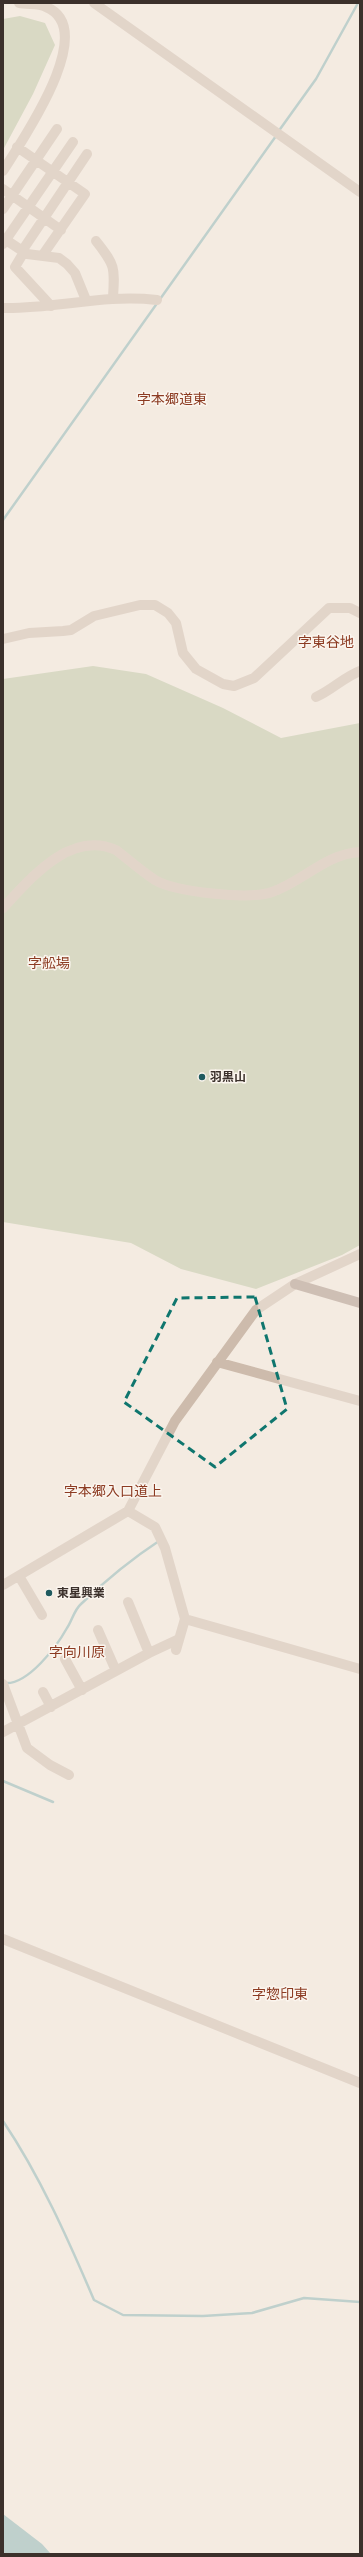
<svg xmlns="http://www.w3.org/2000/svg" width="363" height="2557" font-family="Manrope,'Noto Sans JP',sans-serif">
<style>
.green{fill:#b8c4a0}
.water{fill:#7fb0b2}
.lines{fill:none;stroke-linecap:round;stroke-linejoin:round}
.stream{stroke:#7fb0b2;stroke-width:2.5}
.street{stroke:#cdbbac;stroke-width:10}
.secondary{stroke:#a18a7d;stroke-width:10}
.marked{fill:none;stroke:#0f766e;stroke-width:3;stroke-dasharray:8 5;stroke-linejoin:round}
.poi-dot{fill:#1f5a5e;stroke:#fbf5ee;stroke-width:1.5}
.labels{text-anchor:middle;stroke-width:3;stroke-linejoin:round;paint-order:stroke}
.poi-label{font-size:12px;font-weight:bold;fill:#3b302b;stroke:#fbf5ee;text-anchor:start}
.quarter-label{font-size:14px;fill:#8c3b22;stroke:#fbf5ee}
</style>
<rect width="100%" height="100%" fill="#f4ebe1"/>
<!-- green -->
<path class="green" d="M20 16 45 23 55 45 33 94 3 150V19Z
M93 666 146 674 223 708 281 738 360 723V1245L342 1255 256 1289 181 1269 131 1243 3 1222V679Z"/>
<!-- water -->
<path class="water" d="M3 2514 42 2544 51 2554H3Z"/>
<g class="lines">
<!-- stream -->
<path class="stream" d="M278 132 316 79 358 3
M3 520 276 136
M5 1683C28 1685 57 1646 67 1628 72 1621 74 1610 81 1604 105 1581 130 1560 159 1541
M3 1781 53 1802
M3 2121C40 2176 68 2239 94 2300L123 2315 203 2316 252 2313 304 2298 360 2302"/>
<!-- street -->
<path class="street" d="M94 3 360 192
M17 147 85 194 42 256
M3 171C20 143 101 29 46 7 38 3 27 5 19 3
M3 189 61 230
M3 209 57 129
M3 238 27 254 59 258 67 264 75 273 86 300
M96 241C115 265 115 267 113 297
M3 244 73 142
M22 251 87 154
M24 252 15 267 51 306
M3 308C57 309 102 294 157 300
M3 639 29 633 63 631 71 630 94 616 140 605H155L168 613 176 623 183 653 196 669 223 684 234 686 254 678 329 608H350L360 613
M316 697C332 690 344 677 360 671
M3 908C31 878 70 830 116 850 129 860 141 871 155 880 175 892 249 900 272 892 304 881 325 854 360 852
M217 1362 360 1401
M128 1511 155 1527 165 1548 185 1619 360 1669
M19 1576 42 1615
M3 1585 128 1511 175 1421 256 1310 295 1284 360 1254
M128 1602 149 1653
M98 1630 116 1671
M176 1650 185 1619
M65 1659 82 1690
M3 1684 27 1748 50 1765 69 1775
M43 1692 51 1707
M3 1732 149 1653 179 1639
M3 1939 360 2083"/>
<!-- secondary -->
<path class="secondary" d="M295 1284 360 1303"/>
</g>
<!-- marked area -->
<path d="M0 0H363V2557H0ZM255 1297 287 1409 215 1467 124 1402 177 1298Z" fill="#f4ebe1" fill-opacity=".55" fill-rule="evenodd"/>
<path class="marked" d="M255 1297 287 1409 215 1467 124 1402 177 1298Z"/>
<!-- markers -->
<g class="poi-dot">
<circle cx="202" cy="1077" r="4"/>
<circle cx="49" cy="1593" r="4"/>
</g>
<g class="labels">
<!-- poi labels -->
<g class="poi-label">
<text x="210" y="1081">羽黒山</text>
<text x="57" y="1597">東星興業</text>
</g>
<!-- quarter labels -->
<g class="quarter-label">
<text x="172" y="404">字本郷道東</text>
<text x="326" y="647">字東谷地</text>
<text x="49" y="968">字舩場</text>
<text x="113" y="1496">字本郷入口道上</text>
<text x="77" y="1657">字向川原</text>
<text x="280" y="1999">字惣印東</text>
</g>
</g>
<!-- border -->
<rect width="363" height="2557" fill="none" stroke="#3b302b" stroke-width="8"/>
</svg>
